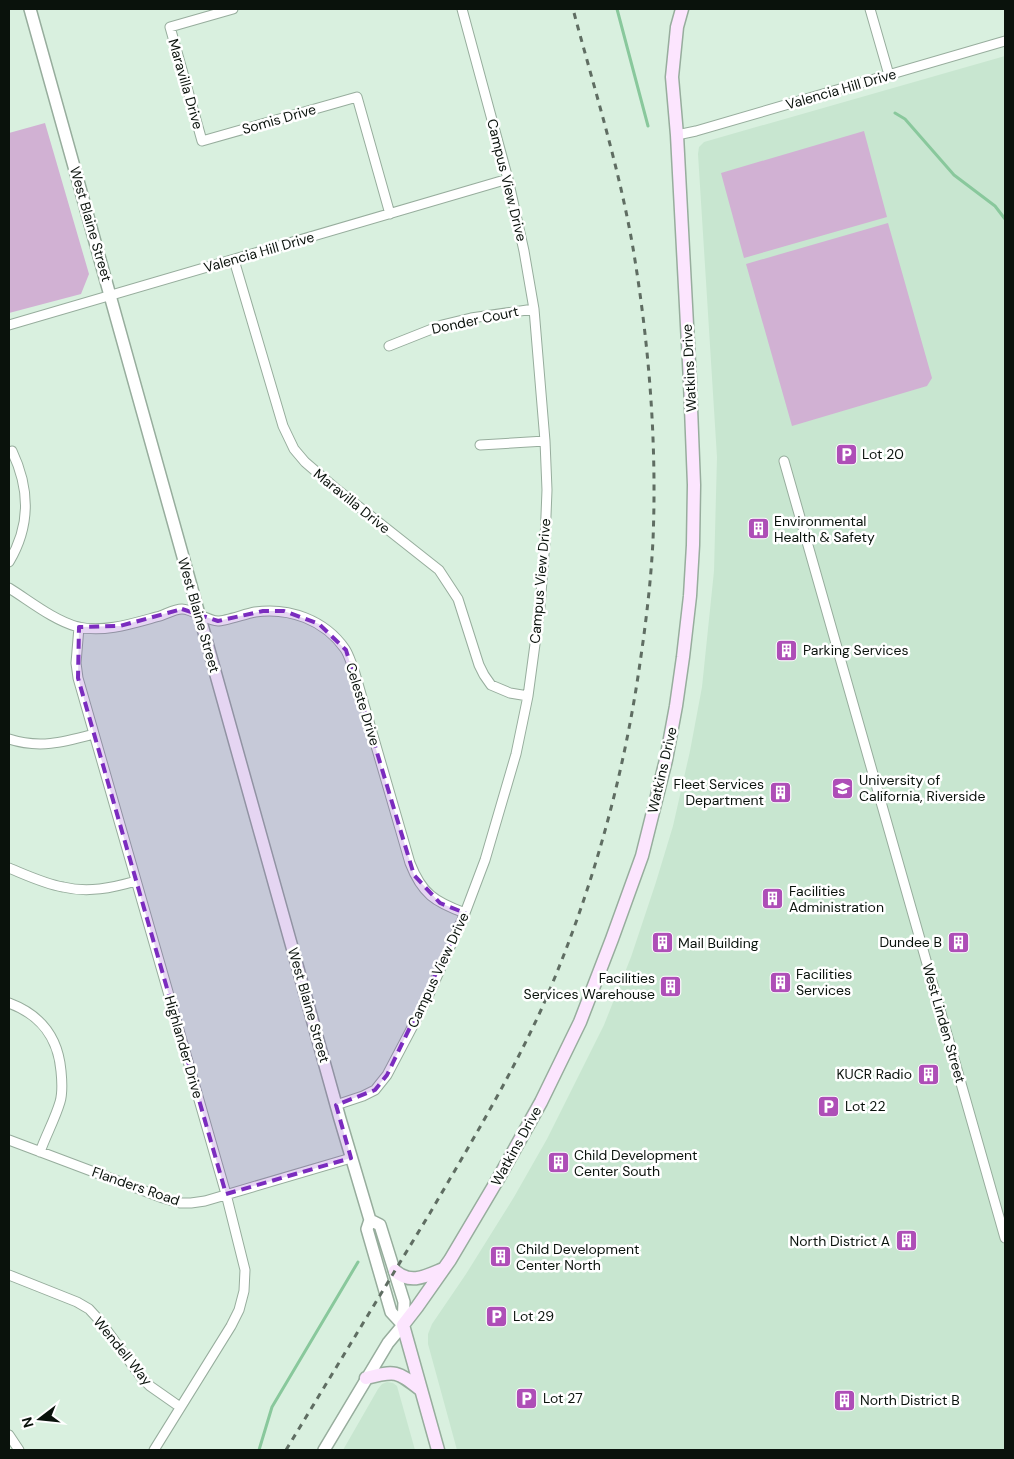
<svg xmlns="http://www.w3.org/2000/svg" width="1014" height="1459" font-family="'DM Sans',sans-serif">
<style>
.built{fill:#c8e6d0}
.green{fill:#d1b1d3}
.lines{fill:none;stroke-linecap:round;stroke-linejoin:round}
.stream{stroke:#89c89c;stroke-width:3}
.minor-casing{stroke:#97ad9d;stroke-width:11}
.tertiary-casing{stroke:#97ad9d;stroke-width:14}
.secondary-casing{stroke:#97ad9d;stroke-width:15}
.minor{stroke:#fff;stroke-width:9}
.tertiary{stroke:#fff;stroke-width:11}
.secondary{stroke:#fce5fe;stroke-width:12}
.rail{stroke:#5f6d62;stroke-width:3;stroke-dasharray:6 6;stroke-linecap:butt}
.marked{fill:#7b2cbf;fill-opacity:0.2;stroke:#7b2cbf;stroke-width:4;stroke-dasharray:10 6;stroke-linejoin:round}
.labels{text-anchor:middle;stroke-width:5;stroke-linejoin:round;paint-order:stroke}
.street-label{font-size:14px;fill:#0a120c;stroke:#fff}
.poi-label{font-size:14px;fill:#0a120c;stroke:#fff;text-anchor:start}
</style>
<rect width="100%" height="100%" fill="#d9f0df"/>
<!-- built -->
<path class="built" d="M1005 56V1450H457L428 1344V1334L432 1324 466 1274 514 1197 547 1139 604 1025 631 957 656 882 673 826 690 751 702 687 714 571 717 457 698 154 699 147 704 142Z
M387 1382 393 1383 397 1386 415 1450H343L378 1389 382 1384Z"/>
<!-- green -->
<path class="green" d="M45 123 89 274 81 294 9 313V133Z
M864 131 887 217 744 258 721 173Z
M888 223 932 378 927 386 792 426 746 264Z"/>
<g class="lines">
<!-- stream -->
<path class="stream" d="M617 9 648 126
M895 113 905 119 954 175 995 206 1005 219
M259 1450 272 1407 358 1262"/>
<defs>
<path id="minor" d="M233 9 170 27 202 141 357 97 390 214
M870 9 889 75
M677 135 696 131 1005 41
M234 260 283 426 294 449 305 462 334 487 439 570 458 599 479 665 484 675 491 685 510 693 528 696
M9 325 508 179
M389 346 442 325 471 318 534 309
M480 445 545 441
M784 461 1005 1238
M9 562C31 525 30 489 12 451
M9 588C30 601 53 620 78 627 105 633 134 623 160 616 166 614 175 609 182 609 192 609 208 621 218 621 225 621 245 614 255 612 289 607 325 620 345 649 349 655 351 663 354 670L410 863C422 894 435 902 465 913
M79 627 76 663 78 678 226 1194 245 1270 244 1291 239 1310 231 1326 154 1450
M9 739C40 749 64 742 94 734
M9 868C26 875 45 884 63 887 88 893 112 888 136 881
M9 1003C41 1015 58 1037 61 1071 62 1081 63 1092 60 1102 55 1119 46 1135 40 1152
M336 1105 363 1096 375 1090 387 1075 427 999 465 913 485 860 516 754 528 696 540 607 545 541 547 490 545 441 534 309 524 251 508 179 462 9
M9 1140 163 1198 180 1203H191L205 1201 351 1158
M9 1275 77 1302 89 1309 100 1321 141 1377 150 1386 180 1407
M9 1435 19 1450"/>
<path id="tertiary" d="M30 9 340 1119 370 1220 367 1229 391 1312 403 1325
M370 1220 380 1225 404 1302 403 1325
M324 1450 388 1343 403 1325"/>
<path id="secondary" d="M395 1271C411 1285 426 1276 443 1269
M366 1378C396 1370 397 1371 421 1390
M438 1450 403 1325 417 1307 450 1260 498 1179 541 1102 580 1022 612 939 642 856 666 760 676 706 683 657 690 596 693 545 694 485 690 382 677 135 672 77 677 27 682 9"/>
</defs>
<!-- minor casing -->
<use href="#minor" class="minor-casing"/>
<!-- tertiary casing -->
<use href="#tertiary" class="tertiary-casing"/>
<!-- secondary casing -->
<use href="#secondary" class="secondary-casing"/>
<!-- minor -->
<use href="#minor" class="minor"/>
<!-- tertiary -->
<use href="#tertiary" class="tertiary"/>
<!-- secondary -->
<use href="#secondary" class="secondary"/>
<!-- rail -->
<path class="rail" d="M286 1450C334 1371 382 1292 430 1213 469 1146 509 1080 541 1010 590 899 623 782 640 663 646 622 651 581 653 540 657 442 649 344 633 248 619 167 594 88 573 9"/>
</g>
<!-- marked area -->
<path class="marked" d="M182 609 218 621 263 611H284L319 624 346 650 414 875 440 903 465 913 387 1075 375 1090 336 1105 351 1158 226 1194 78 678 79 627 120 626Z"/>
<!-- icons -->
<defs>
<symbol id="parking-square" viewBox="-11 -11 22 22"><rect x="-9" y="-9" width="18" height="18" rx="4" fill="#ae4eb7" stroke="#fff"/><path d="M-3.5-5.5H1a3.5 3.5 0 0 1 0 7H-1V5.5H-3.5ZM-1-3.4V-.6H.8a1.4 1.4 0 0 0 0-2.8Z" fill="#fff"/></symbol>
<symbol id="building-square" viewBox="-11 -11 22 22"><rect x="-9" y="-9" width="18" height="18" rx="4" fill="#ae4eb7" stroke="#fff"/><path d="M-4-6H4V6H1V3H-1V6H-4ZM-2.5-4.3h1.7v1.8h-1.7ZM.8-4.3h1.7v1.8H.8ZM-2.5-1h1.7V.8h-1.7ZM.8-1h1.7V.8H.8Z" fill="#fff"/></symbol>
<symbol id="university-square" viewBox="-11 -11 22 22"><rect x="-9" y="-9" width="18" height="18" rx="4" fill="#ae4eb7" stroke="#fff"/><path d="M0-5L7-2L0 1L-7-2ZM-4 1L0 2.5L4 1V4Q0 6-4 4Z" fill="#fff"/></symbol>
</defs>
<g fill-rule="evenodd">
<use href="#parking-square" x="834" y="442" width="25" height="25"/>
<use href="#building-square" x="746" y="516" width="25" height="25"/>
<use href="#building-square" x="774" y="638" width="25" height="25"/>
<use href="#university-square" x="830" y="776" width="25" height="25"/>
<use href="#building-square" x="768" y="780" width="25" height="25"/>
<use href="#building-square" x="760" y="886" width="25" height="25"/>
<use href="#building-square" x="946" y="930" width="25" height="25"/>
<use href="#building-square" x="650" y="930" width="25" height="25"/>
<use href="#building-square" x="768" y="970" width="25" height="25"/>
<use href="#building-square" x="658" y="974" width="25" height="25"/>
<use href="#building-square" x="916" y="1062" width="25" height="25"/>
<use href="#parking-square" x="816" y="1094" width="25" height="25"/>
<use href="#building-square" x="546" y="1150" width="25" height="25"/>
<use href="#building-square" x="894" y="1228" width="25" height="25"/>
<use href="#building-square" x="488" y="1244" width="25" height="25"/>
<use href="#parking-square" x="484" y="1304" width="25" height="25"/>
<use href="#parking-square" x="514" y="1386" width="25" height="25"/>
<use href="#building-square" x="832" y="1388" width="25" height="25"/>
</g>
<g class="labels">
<!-- street labels -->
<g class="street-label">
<text transform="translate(186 84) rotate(74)" y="5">Maravilla Drive</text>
<text transform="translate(841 89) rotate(-16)" y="5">Valencia Hill Drive</text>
<text transform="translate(279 119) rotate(-16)" y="5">Somis Drive</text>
<text transform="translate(507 180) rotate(76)" y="5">Campus View Drive</text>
<text transform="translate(91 224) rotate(74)" y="5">West Blaine Street</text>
<text transform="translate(259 252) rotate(-16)" y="5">Valencia Hill Drive</text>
<text transform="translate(475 320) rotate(-12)" y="5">Donder Court</text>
<text transform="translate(689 368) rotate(-93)" y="5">Watkins Drive</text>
<text transform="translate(352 501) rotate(39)" y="5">Maravilla Drive</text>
<text transform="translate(540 581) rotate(-85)" y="5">Campus View Drive</text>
<text transform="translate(199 615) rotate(74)" y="5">West Blaine Street</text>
<text transform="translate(363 704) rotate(73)" y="5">Celeste Drive</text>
<text transform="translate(662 770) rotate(-77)" y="5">Watkins Drive</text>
<text transform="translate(438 970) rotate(-65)" y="5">Campus View Drive</text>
<text transform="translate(309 1005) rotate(74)" y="5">West Blaine Street</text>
<text transform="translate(944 1023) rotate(74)" y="5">West Linden Street</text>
<text transform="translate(184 1047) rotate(74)" y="5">Highlander Drive</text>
<text transform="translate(516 1146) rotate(-61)" y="5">Watkins Drive</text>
<text transform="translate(136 1186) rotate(19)" y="5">Flanders Road</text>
<text transform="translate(123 1351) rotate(51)" y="5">Wendell Way</text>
</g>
<!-- poi labels -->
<g class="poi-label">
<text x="862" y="459">Lot 20</text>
<text x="774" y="526">Environmental<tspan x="774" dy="16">Health &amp; Safety</tspan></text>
<text x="803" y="655">Parking Services</text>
<text x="859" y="785">University of<tspan x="859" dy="16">California, Riverside</tspan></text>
<text x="764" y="789" text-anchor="end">Fleet Services<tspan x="764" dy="16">Department</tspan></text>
<text x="789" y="896">Facilities<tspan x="789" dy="16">Administration</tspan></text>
<text x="942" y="947" text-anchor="end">Dundee B</text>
<text x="678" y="948">Mail Building</text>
<text x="796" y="979">Facilities<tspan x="796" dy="16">Services</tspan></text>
<text x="655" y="983" text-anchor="end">Facilities<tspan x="655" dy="16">Services Warehouse</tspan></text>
<text x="912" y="1079" text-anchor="end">KUCR Radio</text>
<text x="845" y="1111">Lot 22</text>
<text x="574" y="1160">Child Development<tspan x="574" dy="16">Center South</tspan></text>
<text x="890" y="1246" text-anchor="end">North District A</text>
<text x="516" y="1254">Child Development<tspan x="516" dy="16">Center North</tspan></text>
<text x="513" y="1321">Lot 29</text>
<text x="543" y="1403">Lot 27</text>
<text x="860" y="1405">North District B</text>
</g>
</g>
<!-- border -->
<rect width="1014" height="1459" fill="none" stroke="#0a120c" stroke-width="20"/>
<!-- north arrow -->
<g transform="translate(40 1419) rotate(254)" stroke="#ffffff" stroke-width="4" paint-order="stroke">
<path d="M0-4L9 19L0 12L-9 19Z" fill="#0a120c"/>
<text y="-8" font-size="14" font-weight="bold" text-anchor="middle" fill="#0a120c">N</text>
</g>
</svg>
